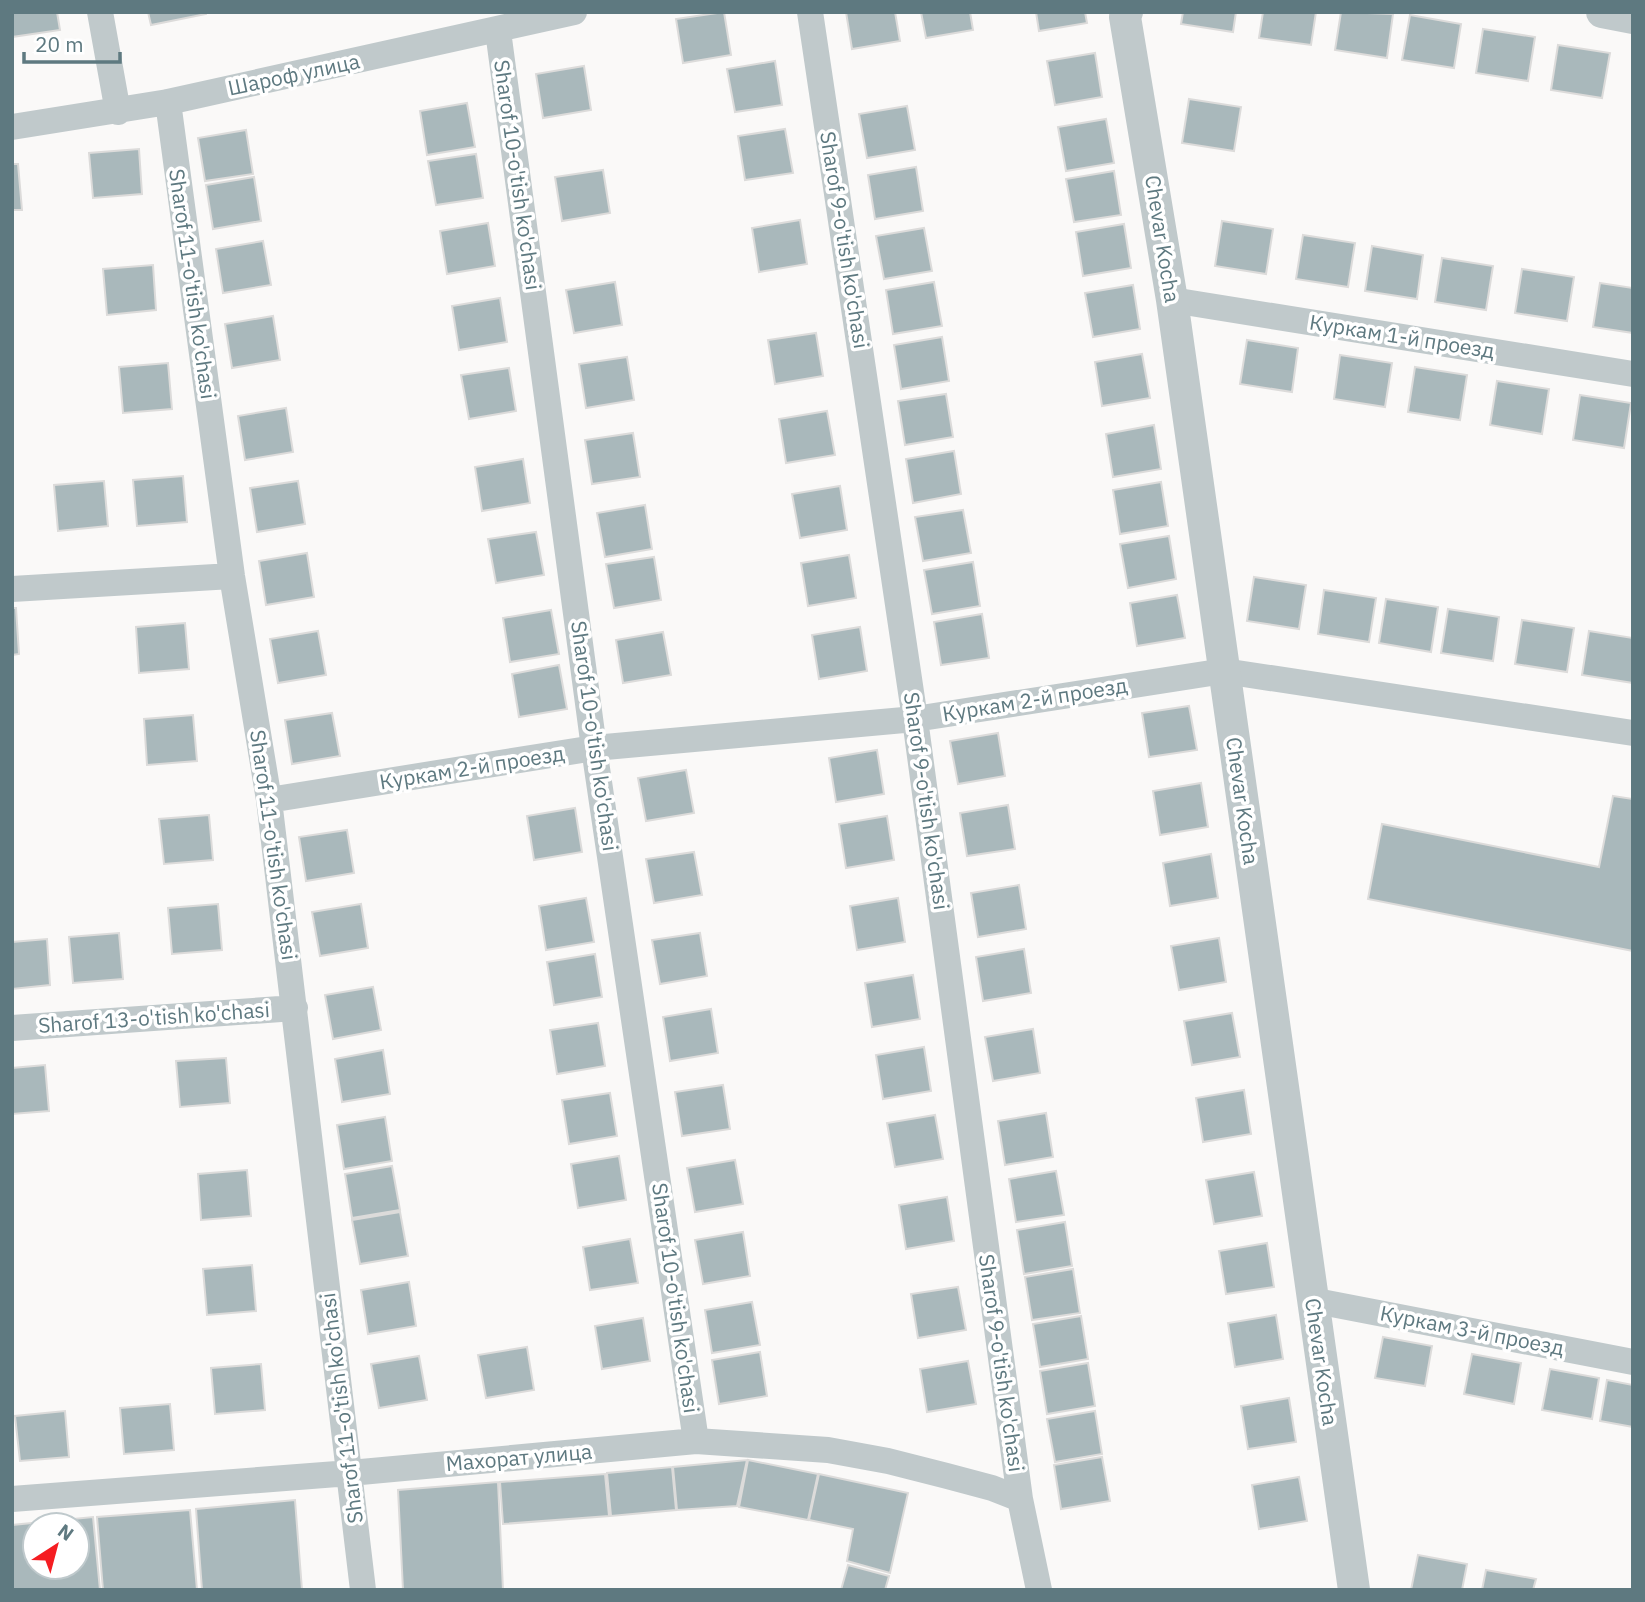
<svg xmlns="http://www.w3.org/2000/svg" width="1645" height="1602" font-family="'IBM Plex Sans',sans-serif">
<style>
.building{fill:#a9b8bb;stroke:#dcdbda;stroke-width:2;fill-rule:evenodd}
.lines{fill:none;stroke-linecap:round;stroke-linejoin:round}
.minor{stroke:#c0c9cb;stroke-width:26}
.tertiary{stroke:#c0c9cb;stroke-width:32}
.labels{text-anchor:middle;stroke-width:7;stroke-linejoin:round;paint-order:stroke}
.street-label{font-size:21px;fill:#5e7980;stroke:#fff}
</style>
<rect width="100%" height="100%" fill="#faf9f8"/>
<!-- building -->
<path class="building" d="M12 12H57L60 30 12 37Z
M148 12H206V14L151 25Z
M724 12 731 55 683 63 676 19Z
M846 12H895L900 41 852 49Z
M921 12H970L973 30 926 38Z
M1036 12H1085L1087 23 1039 31Z
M1183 12H1236L1233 32 1181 24Z
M1263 12H1316L1311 45 1259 38Z
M1341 12 1393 14 1387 58 1335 50Z
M1410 15 1461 24 1454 68 1402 60Z
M1483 29 1535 37 1528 81 1476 73Z
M1558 45 1610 53 1602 98 1551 90Z
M1095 53 1102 97 1055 105 1047 61Z
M775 61 782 105 735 112 727 69Z
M584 66 591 110 543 118 536 74Z
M1189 99 1241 107 1234 151 1182 143Z
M467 103 475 147 427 155 420 111Z
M907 106 915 150 867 158 859 114Z
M1106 119 1114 163 1066 171 1058 127Z
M785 129 793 173 745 180 738 136Z
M246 130 253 174 205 181 198 138Z
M139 149 142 194 93 198 89 153Z
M476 154 483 198 436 205 428 161Z
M12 164H18L22 210H12Z
M916 167 923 211 875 219 868 175Z
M603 170 610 213 562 221 555 177Z
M1114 171 1121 215 1074 222 1066 179Z
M254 177 261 221 213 229 206 185Z
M800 220 807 264 759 272 752 228Z
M1222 221 1273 229 1266 274 1215 266Z
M488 223 495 266 447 274 440 231Z
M1124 224 1131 268 1083 276 1076 232Z
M924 228 932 271 884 279 876 236Z
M1303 235 1355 243 1348 287 1296 279Z
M263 241 271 285 223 293 216 249Z
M1372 246 1423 255 1417 299 1365 291Z
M1442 258 1493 266 1486 310 1435 302Z
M153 265 156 310 107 315 103 269Z
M1522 269 1574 277 1567 321 1515 313Z
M615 282 622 325 574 333 566 290Z
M934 282 942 326 893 334 886 290Z
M1600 283 1633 288V333L1593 327Z
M1133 285 1140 329 1093 337 1085 293Z
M500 298 507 342 459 350 452 306Z
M273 316 280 360 232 368 225 324Z
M816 333 823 376 775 384 768 340Z
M942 337 949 381 901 389 894 345Z
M1247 340 1298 348 1292 392 1240 384Z
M1142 354 1150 398 1102 406 1095 362Z
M1340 355 1392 363 1385 407 1334 399Z
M627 357 634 400 586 408 579 364Z
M168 363 172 409 123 413 119 367Z
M1415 367 1467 375 1460 420 1408 412Z
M509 368 516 411 469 419 461 375Z
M1497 381 1549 389 1542 434 1490 425Z
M946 394 953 437 905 445 898 401Z
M1580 395 1631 403 1624 448 1573 440Z
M286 408 293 452 245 460 238 416Z
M827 411 835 455 786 463 779 419Z
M1154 425 1161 469 1113 477 1106 434Z
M633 433 640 477 592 484 585 440Z
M954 451 961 494 913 503 906 459Z
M523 459 530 503 482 511 475 467Z
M183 476 187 522 137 526 133 480Z
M104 481 108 526 58 531 54 485Z
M298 481 305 524 257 532 250 488Z
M1161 482 1168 526 1120 534 1113 490Z
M840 486 847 530 800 538 792 494Z
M645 505 652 549 605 557 597 513Z
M963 510 971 553 923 561 915 517Z
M536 532 544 575 496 583 488 539Z
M1169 536 1176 579 1128 588 1120 544Z
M307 553 314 597 266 605 259 561Z
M849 555 856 598 808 606 801 563Z
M654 557 661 600 614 608 606 564Z
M973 562 980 606 932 614 924 570Z
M1254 577 1306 585 1299 629 1247 621Z
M1324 590 1376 598 1369 642 1318 634Z
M1177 595 1185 638 1137 646 1130 603Z
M1386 599 1438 607 1431 652 1379 643Z
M12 608H16L19 654 12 655Z
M1448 609 1499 617 1493 661 1441 653Z
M551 610 559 654 510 662 503 618Z
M982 614 989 658 941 665 934 622Z
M1522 620 1574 628 1567 672 1515 664Z
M185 623 189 669 139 673 136 627Z
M860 627 867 671 819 679 812 635Z
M318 631 326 675 278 683 270 639Z
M1589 631 1633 638V683L1582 675Z
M663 632 671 675 623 683 616 640Z
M559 665 567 709 519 717 512 674Z
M1189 706 1197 750 1149 757 1142 713Z
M332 713 340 756 292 764 285 720Z
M193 715 197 761 147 765 144 719Z
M998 733 1005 776 958 784 950 741Z
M877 750 884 794 836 802 829 758Z
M686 770 694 813 646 821 638 778Z
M1201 783 1208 827 1160 835 1153 791Z
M1613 796 1633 799V951L1368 899 1382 824 1599 867Z
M1008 805 1015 849 967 856 960 813Z
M575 808 582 852 534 860 527 816Z
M209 815 213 860 164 864 159 819Z
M887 816 894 860 846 868 839 824Z
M347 830 354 873 306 881 299 837Z
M694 852 702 895 654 903 646 859Z
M1211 854 1218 898 1170 906 1163 863Z
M1019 885 1026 929 978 937 971 893Z
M586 898 594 942 546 950 539 906Z
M898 898 905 942 857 950 850 906Z
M218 904 222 950 172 954 168 908Z
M361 904 368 948 320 956 312 912Z
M119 933 123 979 73 983 69 937Z
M700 933 707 976 660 984 652 940Z
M1219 938 1226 982 1179 990 1171 946Z
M47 939 50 985 12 989V942Z
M1024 949 1031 993 983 1001 976 957Z
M595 954 602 997 554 1005 547 962Z
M913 975 920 1019 872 1027 865 983Z
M373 987 381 1030 333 1039 325 995Z
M711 1009 718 1053 670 1061 663 1017Z
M1232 1013 1240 1057 1192 1065 1184 1021Z
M598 1023 605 1066 557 1074 550 1030Z
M1033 1029 1040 1073 993 1081 985 1037Z
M924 1047 931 1091 883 1099 876 1055Z
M383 1050 390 1094 342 1102 335 1059Z
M226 1058 230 1103 180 1107 176 1061Z
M45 1065 49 1111 12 1114V1068Z
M723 1085 730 1129 682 1136 675 1092Z
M1244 1090 1251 1134 1203 1142 1196 1098Z
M610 1093 617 1136 569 1144 562 1100Z
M1046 1113 1053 1157 1005 1165 998 1121Z
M935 1115 943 1159 895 1167 887 1123Z
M385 1117 392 1161 344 1169 337 1125Z
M619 1156 626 1200 578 1208 571 1164Z
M735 1160 743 1204 695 1212 687 1168Z
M392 1166 400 1210 352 1218 345 1174Z
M247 1170 251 1216 201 1220 198 1174Z
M1056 1171 1064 1215 1016 1222 1009 1179Z
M1254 1172 1262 1216 1214 1224 1206 1180Z
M947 1197 954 1241 906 1249 899 1205Z
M400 1212 408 1256 360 1264 352 1220Z
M1065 1222 1072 1266 1024 1274 1017 1230Z
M743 1232 750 1276 703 1284 695 1240Z
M630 1239 638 1283 590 1290 583 1247Z
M1267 1243 1274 1287 1226 1294 1219 1251Z
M252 1265 256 1311 207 1315 203 1269Z
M1073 1269 1080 1313 1032 1320 1025 1277Z
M409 1282 416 1326 368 1334 361 1290Z
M958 1287 966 1330 918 1338 911 1294Z
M752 1302 760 1345 712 1353 705 1310Z
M1276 1315 1283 1359 1235 1367 1228 1323Z
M1081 1316 1088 1359 1040 1367 1033 1324Z
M643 1318 650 1361 602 1369 595 1326Z
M1383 1337 1432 1346 1425 1386 1375 1378Z
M527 1347 534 1390 486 1398 478 1355Z
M760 1352 767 1396 719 1404 712 1360Z
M1472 1354 1521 1363 1514 1404 1464 1394Z
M419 1356 427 1400 379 1408 371 1364Z
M968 1361 976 1404 927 1412 920 1369Z
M1088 1363 1095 1406 1047 1414 1040 1371Z
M261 1364 265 1410 215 1414 211 1368Z
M1550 1369 1599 1378 1592 1419 1542 1410Z
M1607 1380 1633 1385V1427L1600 1421Z
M1289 1398 1296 1442 1248 1449 1241 1406Z
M170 1404 174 1450 124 1454 120 1408Z
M65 1411 69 1457 20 1461 15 1416Z
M1095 1411 1102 1454 1055 1462 1047 1419Z
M1102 1457 1110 1501 1061 1509 1054 1465Z
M747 1460 737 1506 677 1510 673 1467Z
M748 1460 818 1474 808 1520 739 1507Z
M672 1467 676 1510 611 1516 607 1473Z
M605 1474 609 1516 503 1524 500 1482Z
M819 1474 908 1493 890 1573 847 1561 853 1529 809 1520Z
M1299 1477 1307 1521 1259 1529 1252 1485Z
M498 1482 503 1590H403L398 1490Z
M295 1500 302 1590H202L196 1509Z
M190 1510 197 1590H103L97 1517Z
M93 1517 100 1590H12V1525ZM35 1525H77V1567H35Z
M1418 1555 1467 1564 1462 1590H1411Z
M848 1565 889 1576 885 1590H841Z
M1486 1570 1536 1579 1533 1590H1482Z"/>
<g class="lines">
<!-- minor -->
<path class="minor" d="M100 12 118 112
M810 12 915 719 1020 1499 1039 1590
M498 31 594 748 696 1441
M168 102 232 576 269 800 363 1590
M12 127 168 102 574 12
M1172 300 1633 374
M12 589 232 576
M269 800 594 748 915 719 1224 671 1633 733
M12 1028 295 1008
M1311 1300 1633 1362
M12 1499 350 1473 696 1441 828 1450 888 1461 947 1476 992 1488 1020 1499"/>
<!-- tertiary -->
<path class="tertiary" d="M1127 12 1125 17 1172 300 1354 1590
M1602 12 1633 18"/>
</g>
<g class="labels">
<!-- street labels -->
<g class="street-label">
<text transform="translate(294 75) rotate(-12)" y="7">Шароф улица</text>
<text transform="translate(517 175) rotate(82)" y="7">Sharof 10-o'tish ko'chasi</text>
<text transform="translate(1162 239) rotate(81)" y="7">Chevar Kocha</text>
<text transform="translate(844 240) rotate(81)" y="7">Sharof 9-o'tish ko'chasi</text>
<text transform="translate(192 284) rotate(82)" y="7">Sharof 11-o'tish ko'chasi</text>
<text transform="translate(1402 337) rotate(9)" y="7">Куркам 1-й проезд</text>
<text transform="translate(1035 700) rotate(-9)" y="7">Куркам 2-й проезд</text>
<text transform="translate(594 736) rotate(82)" y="7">Sharof 10-o'tish ko'chasi</text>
<text transform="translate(472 768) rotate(-9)" y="7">Куркам 2-й проезд</text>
<text transform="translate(926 801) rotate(82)" y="7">Sharof 9-o'tish ko'chasi</text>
<text transform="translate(1242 801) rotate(82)" y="7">Chevar Kocha</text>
<text transform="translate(273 845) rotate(82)" y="7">Sharof 11-o'tish ko'chasi</text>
<text transform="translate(154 1018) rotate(-4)" y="7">Sharof 13-o'tish ko'chasi</text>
<text transform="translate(675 1298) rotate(82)" y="7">Sharof 10-o'tish ko'chasi</text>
<text transform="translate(1472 1331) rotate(11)" y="7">Куркам 3-й проезд</text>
<text transform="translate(1321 1362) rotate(82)" y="7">Chevar Kocha</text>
<text transform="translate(1001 1363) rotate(82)" y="7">Sharof 9-o'tish ko'chasi</text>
<text transform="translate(342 1408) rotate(-97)" y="7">Sharof 11-o'tish ko'chasi</text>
<text transform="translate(519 1458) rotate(-5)" y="7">Махорат улица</text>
</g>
</g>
<!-- border -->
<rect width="1645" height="1602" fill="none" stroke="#5e7980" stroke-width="28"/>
<!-- north arrow -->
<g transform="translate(56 1546) rotate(36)"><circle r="33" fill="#ffffff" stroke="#bfc9cc" stroke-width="2"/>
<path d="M0-5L12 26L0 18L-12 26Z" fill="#f51d22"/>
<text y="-10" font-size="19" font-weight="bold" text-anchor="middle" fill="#5e7980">N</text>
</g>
<!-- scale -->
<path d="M24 52v10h96v-10" fill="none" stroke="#5e7980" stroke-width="3.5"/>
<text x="35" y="52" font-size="21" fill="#5e7980" stroke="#ffffff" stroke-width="5" paint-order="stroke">20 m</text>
</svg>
